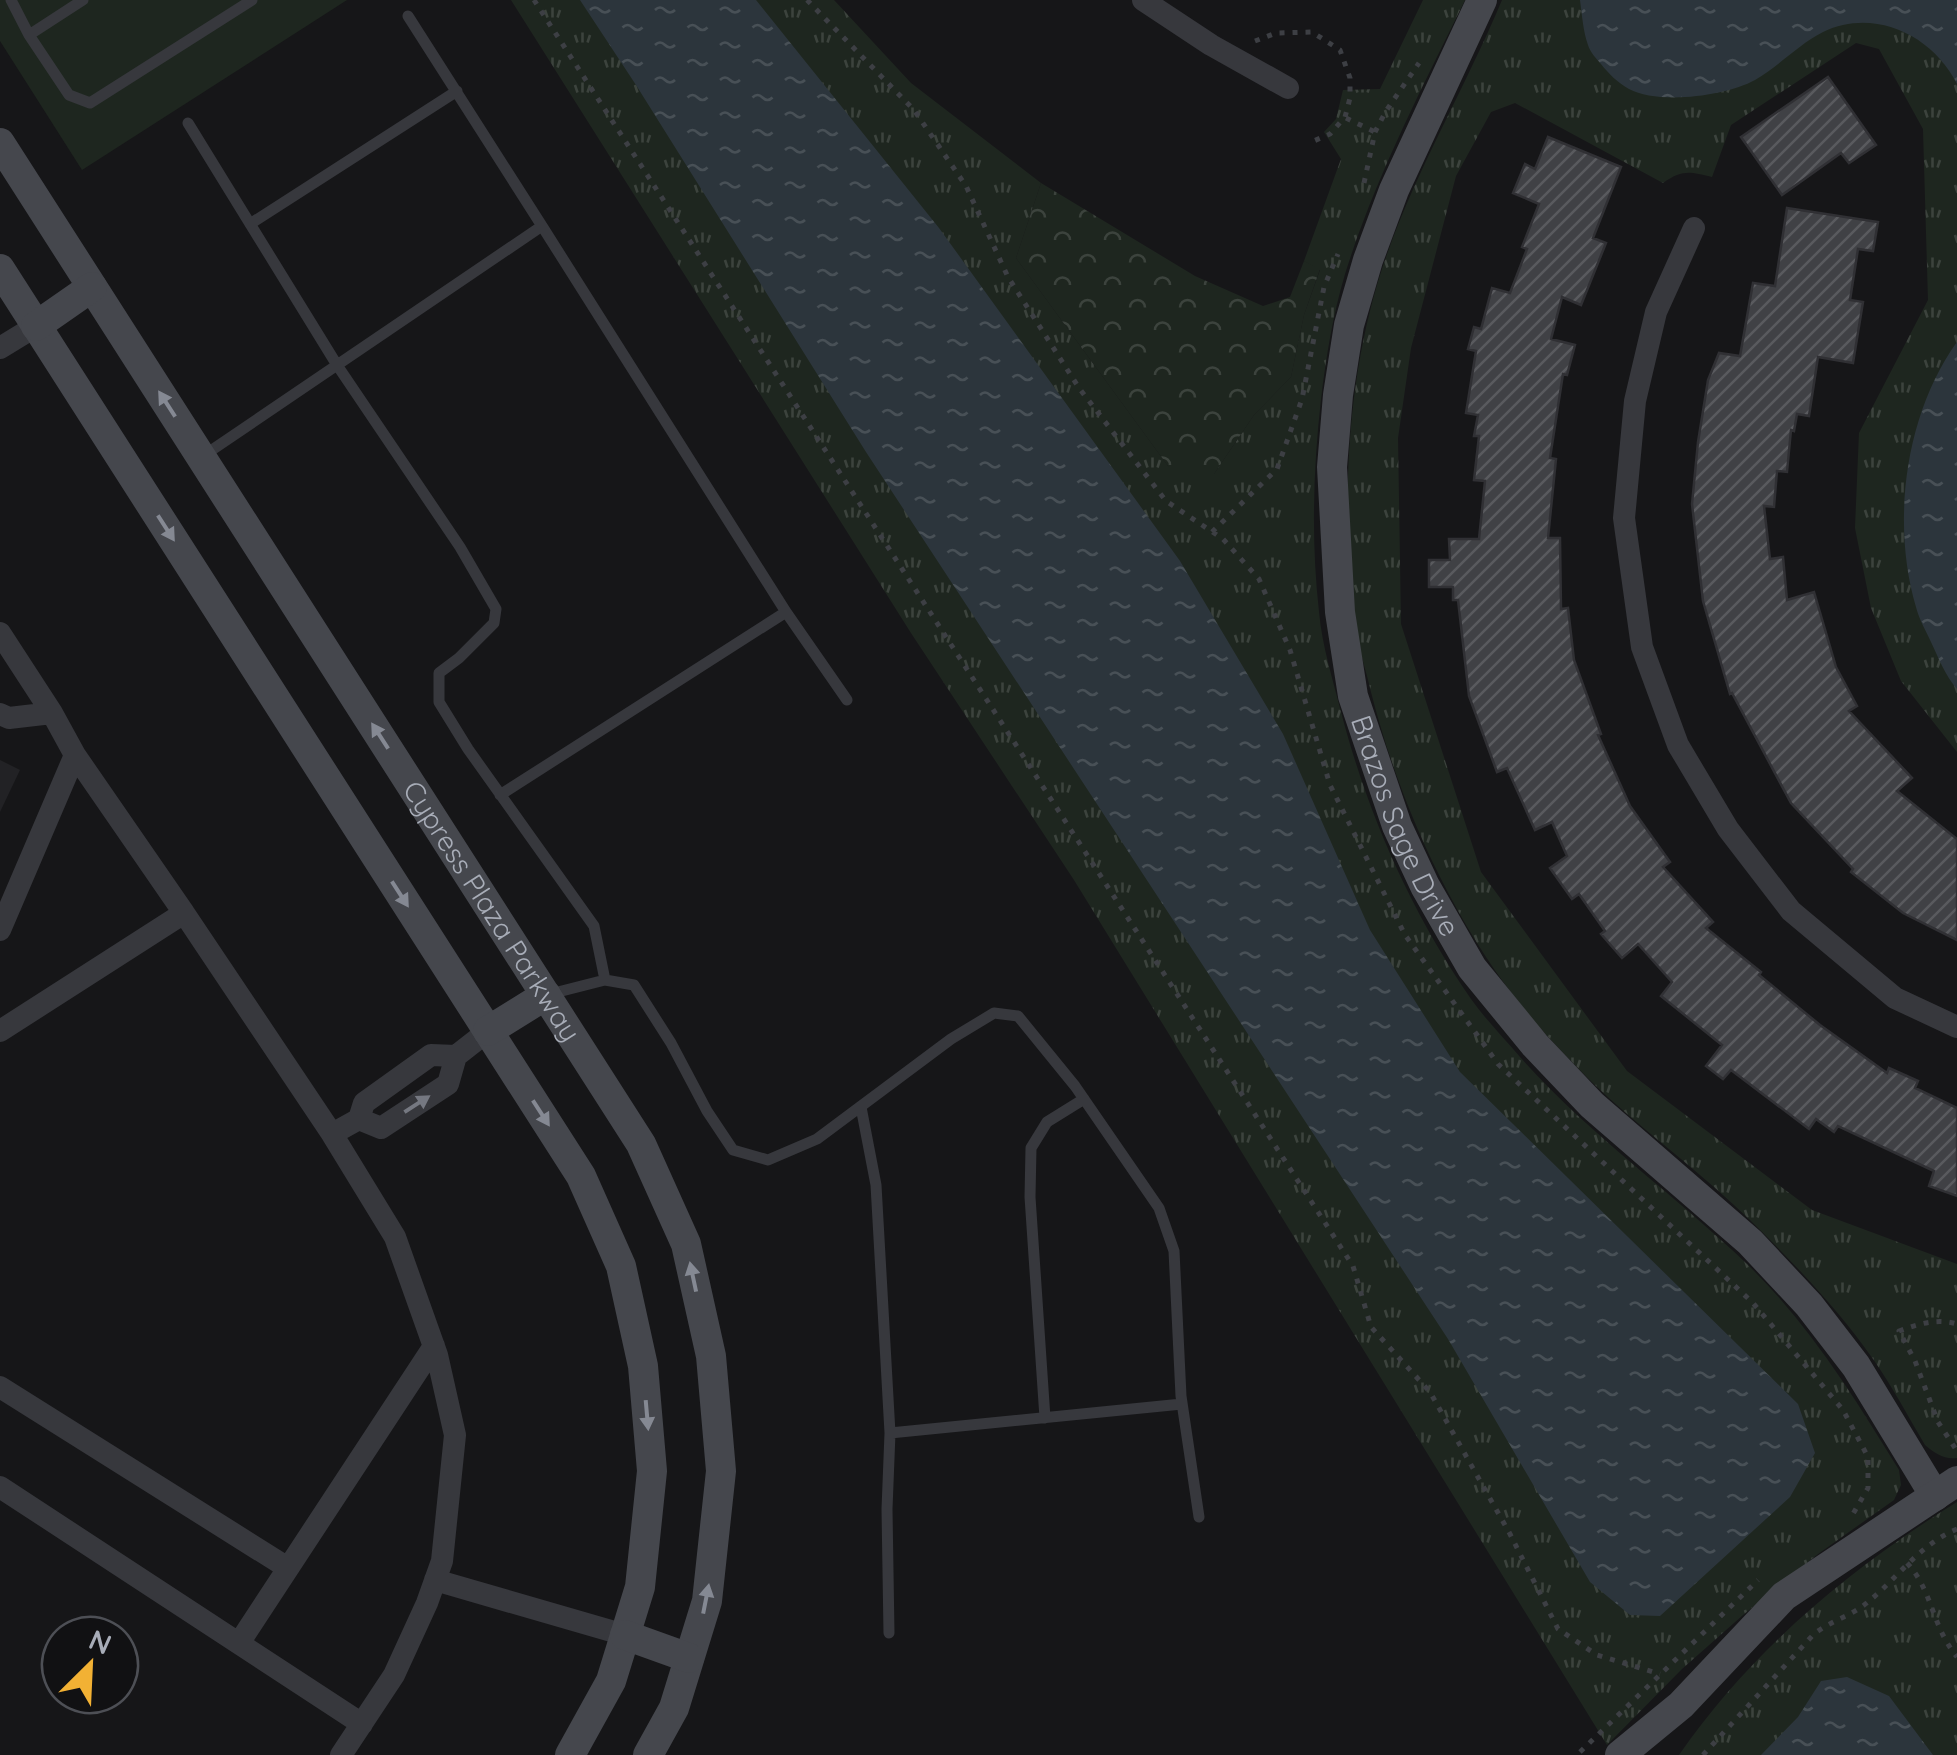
<svg xmlns="http://www.w3.org/2000/svg" width="1957" height="1755" font-family="Quicksand,sans-serif">
<style>
.built{fill:#222225}
.grass{fill:url(#grass-tufts)}
.forest{fill:url(#forest-crowns)}
.pitch{fill:#1e261f}
.water{fill:url(#water-ripples)}
.building{fill:url(#building-hatch);stroke:#303034;stroke-width:2.5}
.lines{fill:none;stroke-linecap:round;stroke-linejoin:round}
.path{stroke:#3d3f44;stroke-width:5;stroke-dasharray:5 8;stroke-linecap:butt}
.lane{stroke:#37383d;stroke-width:11}
.street{stroke:#37383d;stroke-width:22}
.secondary{stroke:#45474d;stroke-width:30}
.oneway{fill:#858993}
.oneway2{fill:#757881}
.labels{text-anchor:middle;stroke-width:8;stroke-linejoin:round;paint-order:stroke}
.street-label{font-size:28px;fill:#a8adb8;stroke:#111113}
</style>
<defs>
<pattern id="grass-tufts" width="24" height="20" patternUnits="userSpaceOnUse" patternTransform="scale(2.5)"><rect width="24" height="20" fill="#1e261f"/><path d="M3 7l-1-3M5 7V3M7 7l1-3M15 17l-1-3M17 17v-4M19 17l1-3" fill="none" stroke="#3c433d"/></pattern>
<pattern id="forest-crowns" width="20" height="18" patternUnits="userSpaceOnUse" patternTransform="scale(2.5)"><rect width="20" height="18" fill="#1e261f"/><path d="M2 6a3 3 0 1 1 6 0M12 15a3 3 0 1 1 6 0" fill="none" stroke="#3c433d"/></pattern>
<pattern id="water-ripples" width="26" height="14" patternUnits="userSpaceOnUse" patternTransform="scale(2.5)"><rect width="26" height="14" fill="#2c353c"/><path d="M2 4q2-2 4 0t4 0M15 11q2-2 4 0t4 0" fill="none" stroke="#485056"/></pattern>
<pattern id="building-hatch" width="6" height="6" patternUnits="userSpaceOnUse" patternTransform="scale(2.5)"><rect width="6" height="6" fill="#404145"/><path d="M-1 1l2-2M0 6l6-6M5 7l2-2" fill="none" stroke="#595a5e"/></pattern>
</defs>
<rect width="100%" height="100%" fill="#161618"/>
<!-- built -->
<path class="built" d="M0 760 20 770 0 812Z"/>
<!-- grass -->
<path class="grass" d="M511 0H834L911 83 1041 183 1016 258 1168 466 1214 474 1254 415 1291 377 1304 315 1320 270 1304 261 1341 159 1324 132 1336 119 1343 90 1380 89 1423 0H1465C1421 90 1375 178 1345 274 1333 314 1326 357 1321 399 1313 470 1311 541 1319 612 1322 646 1333 680 1341 712 1368 815 1410 910 1471 999 1485 1019 1504 1038 1520 1057 1588 1134 1673 1193 1747 1264 1809 1324 1854 1397 1899 1470L1901 1485 1894 1500 1818 1554 1743 1615 1682 1669 1607 1745 1074 880 911 633Z
M1502 0H1957V752L1901 681 1871 608 1855 528 1859 433 1928 300 1923 129 1879 49 1856 43 1731 125 1712 177C1690 172 1683 169 1663 183L1515 103 1491 112 1456 176 1411 348 1398 438 1401 624 1481 872 1627 1071 1812 1210 1957 1264V1458C1945 1460 1934 1453 1925 1445 1908 1416 1892 1386 1873 1359 1839 1310 1792 1261 1750 1220 1706 1177 1656 1140 1610 1099 1590 1081 1570 1060 1551 1040 1464 947 1402 814 1371 692 1367 673 1360 654 1357 635 1340 517 1345 383 1382 269 1413 175 1464 91 1502 0Z
M1957 1502V1755H1679C1752 1650 1849 1569 1957 1502Z"/>
<!-- forest -->
<path class="forest" d="M1041 183 1195 276 1263 306 1290 297 1304 261 1320 269 1304 315 1291 377 1254 415 1214 474 1199 482 1168 466 1016 258Z"/>
<!-- pitch -->
<path class="pitch" d="M0 0H347L82 170 0 41Z"/>
<!-- water -->
<path class="water" d="M580 0H756L939 228 1180 561 1283 734 1370 930 1460 1072 1798 1404 1815 1453 1790 1497 1660 1616 1630 1615 1590 1582 1448 1339 866 452 636 85Z
M1580 0H1957V84C1933 36 1875 7 1823 32 1799 44 1779 66 1755 80 1726 96 1659 105 1629 89 1618 83 1608 73 1601 64 1596 58 1590 52 1588 45 1583 31 1582 14 1580 0Z
M1957 342V689C1945 675 1939 659 1931 642 1926 631 1919 619 1916 607 1891 523 1905 414 1957 342Z
M1847 1677 1889 1696 1933 1755H1761L1798 1717 1821 1681Z"/>
<!-- building -->
<path class="building" d="M1828 77 1876 145 1849 163 1841 153 1782 195 1741 137Z
M1548 137 1621 167 1593 238 1606 243 1581 305 1562 297 1551 339 1575 345 1567 375 1563 374 1550 458 1556 459 1548 538H1560L1561 609 1568 608 1574 660 1601 734 1598 735 1630 806 1670 862 1663 867 1713 922 1706 928 1761 972 1759 975 1820 1025 1887 1073 1889 1068 1918 1081 1915 1088 1957 1108V1196L1929 1186 1934 1171 1838 1126 1834 1132 1816 1119 1809 1129 1731 1070 1723 1079 1706 1066 1722 1045 1661 996 1672 982 1638 944 1622 958 1601 934 1605 931 1579 894 1572 899 1550 868 1567 856 1552 822 1535 830 1507 768 1497 772 1469 696 1458 600H1453V587H1429V560H1450L1449 539H1479L1485 481 1474 480 1479 436H1474L1478 415 1466 413 1476 351 1468 349 1474 327 1481 329 1492 288 1510 293 1527 249 1522 247 1539 204 1513 193 1525 164 1535 169Z
M1787 208 1878 222 1873 251 1858 249 1850 300 1863 302 1853 363 1818 357 1809 416 1797 414 1794 431 1791 430 1787 472 1777 471 1774 507 1764 506 1770 559 1783 557 1787 600 1814 592 1836 667 1857 706 1849 711 1912 778 1897 791 1957 839V940L1903 913 1851 872 1853 869 1791 803 1732 693 1730 694 1703 601 1692 504 1698 442 1708 380 1719 353 1740 356 1753 283 1775 286Z"/>
<g class="lines">
<!-- path -->
<path class="path" d="M534 0 1353 1266 1371 1327 1430 1392 1510 1534 1558 1629 1597 1655 1660 1674
M807 0 914 110 966 186 1008 277 1079 388 1166 501 1223 539 1259 579 1290 650 1330 785 1405 935 1498 1064 1753 1303 1843 1410 1868 1457V1488L1853 1514
M1255 41 1276 33 1312 32 1340 50 1350 78V98L1345 117 1330 134 1309 143
M1346 118 1375 132
M1364 183 1375 132 1386 111 1419 63
M1212 532 1277 469 1302 399 1324 287 1338 254
M1955 1448 1938 1422 1915 1361 1899 1331C1918 1324 1937 1318 1957 1324
M1907 1563C1933 1591 1931 1625 1957 1657
M1580 1752 1758 1580
M1703 1755 1813 1635C1827 1623 1845 1618 1860 1608 1895 1583 1916 1546 1957 1529"/>
<!-- lane -->
<path class="lane" d="M11 0 29 35 69 95 90 103 252 0
M408 16 542 226
M29 35 83 0
M188 123 337 365 460 547 496 609 494 623 459 658 439 673V702L468 749 594 926 605 980
M250 224 457 91
M203 456 542 226 786 612 500 795
M786 612 847 700
M550 994 605 980 634 985 671 1043 707 1111 733 1150 768 1160 817 1139 951 1039 994 1013 1018 1016 1075 1086 1159 1208 1174 1251 1181 1396 1199 1517
M861 1107 876 1185 890 1433 887 1509 889 1633
M1045 1418 1030 1197 1031 1148 1047 1122 1084 1099
M890 1433 1182 1404"/>
<!-- street -->
<path class="street" d="M1143 0 1211 45 1288 88
M1694 228 1656 312 1635 401 1624 518 1642 647 1678 745 1728 829 1791 911 1895 998 1957 1027
M0 348 36 326
M0 633 52 713
M0 714 9 718 52 713 75 755 184 913
M0 930 75 755
M0 1031 184 913 332 1134 359 1119 364 1103 431 1055 456 1056
M359 1119 381 1128 448 1084 456 1056 488 1031
M332 1134 395 1237 437 1355 455 1435 442 1561 427 1603 394 1675 341 1755
M0 1387 288 1568
M0 1487 362 1724
M435 1580 625 1635
M239 1643 434 1346"/>
<!-- secondary -->
<g class="secondary">
<path id="s1" d="M1482 0 1394 190 1368 260 1349 325 1338 395 1332 467 1340 612 1353 696 1397 826 1425 886 1472 968 1535 1045 1592 1105 1750 1242 1809 1305 1856 1366 1935 1496"/>
<path id="s2" d="M0 143 641 1144 686 1244 711 1356 721 1471 707 1601 674 1708 648 1755"/>
<path d="M0 269 581 1176 621 1266 643 1366 652 1471 640 1587 611 1681 570 1755"/>
<path d="M36 326 92 287"/>
<path d="M488 1031 546 995"/>
<path d="M625 1635 689 1658"/>
<path d="M1620 1755 1681 1705 1784 1596 1957 1481"/>
</g>
</g>
<!-- one-way arrows -->
<defs><path id="oneway-solid" d="M-6-.8H1V-3.2L6.5 0L1 3.2V.8H-6Z" transform="scale(2.5)"/></defs>
<g class="oneway">
<use href="#oneway-solid" transform="translate(167 404) rotate(-123)"/>
<use href="#oneway-solid" transform="translate(166 528) rotate(57)"/>
<use href="#oneway-solid" transform="translate(380 736) rotate(-123)"/>
<use href="#oneway-solid" transform="translate(400 894) rotate(57)"/>
<use href="#oneway-solid" transform="translate(541 1113) rotate(57)"/>
<use href="#oneway-solid" transform="translate(693 1277) rotate(-102)"/>
<use href="#oneway-solid" transform="translate(647 1415) rotate(85)"/>
<use href="#oneway-solid" transform="translate(706 1599) rotate(-79)"/>
</g>
<use class="oneway2" href="#oneway-solid" transform="translate(417 1104) rotate(-33)"/>
<g class="labels">
<!-- street labels -->
<g class="street-label">
<text dy="10" stroke="none"><textPath href="#s1" startOffset="865">Brazos Sage Drive</textPath></text>
<text dy="10" stroke="none"><textPath href="#s2" startOffset="912">Cypress Plaza Parkway</textPath></text>
</g>
</g>
<!-- north arrow -->
<g transform="translate(90 1665) rotate(24)"><circle r="48" fill="#111113" stroke="#4d4f55" stroke-width="2.5"/>
<path d="M0-8L18 38L0 25L-18 38Z" fill="#f2b134"/>
<text y="-15" font-size="28" font-weight="bold" text-anchor="middle" fill="#a8adb8">N</text>
</g>
</svg>
